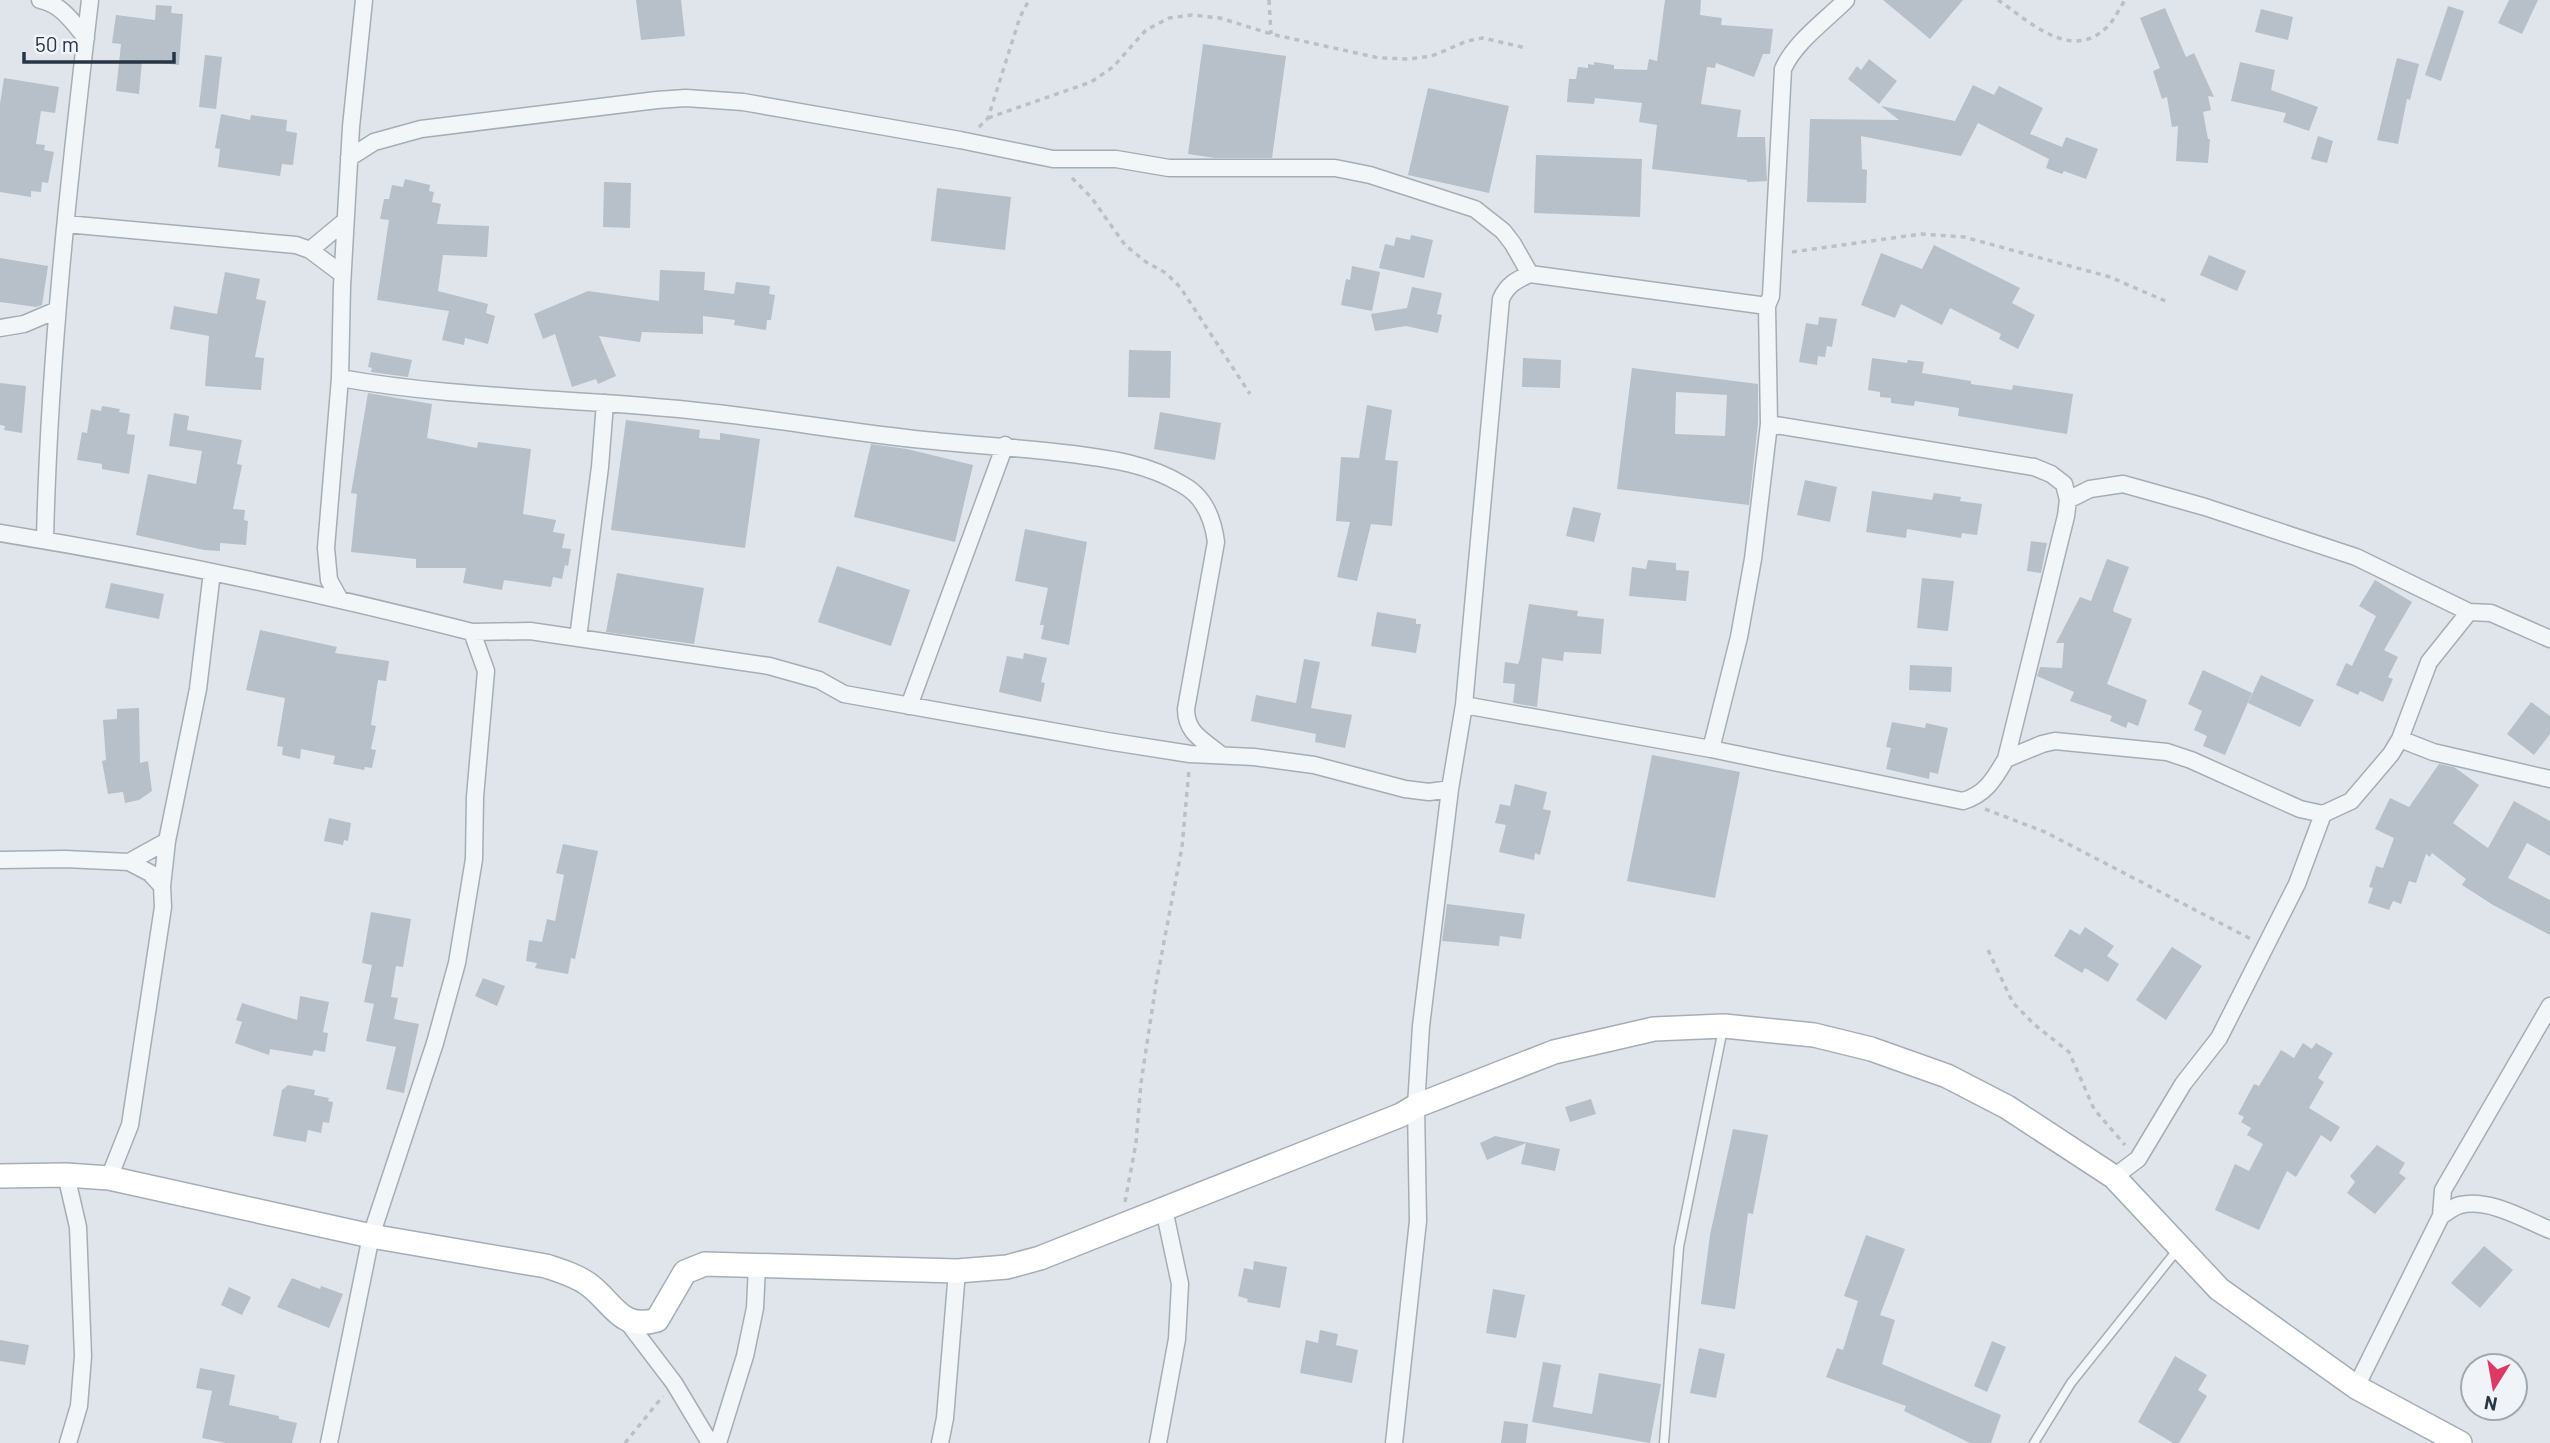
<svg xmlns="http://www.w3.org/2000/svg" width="2550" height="1443" font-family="Barlow,sans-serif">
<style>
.building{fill:#b7bfc9;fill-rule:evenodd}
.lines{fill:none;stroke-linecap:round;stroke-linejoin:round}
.lane-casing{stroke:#a5adb6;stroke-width:11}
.street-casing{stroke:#a5adb6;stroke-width:19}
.secondary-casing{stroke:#a5adb6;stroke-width:26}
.path{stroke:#bac0c6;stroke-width:3.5;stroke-dasharray:5 5;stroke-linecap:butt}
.lane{stroke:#f3f6f8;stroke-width:8}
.street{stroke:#f3f6f8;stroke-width:16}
.secondary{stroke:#fff;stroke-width:23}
</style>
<rect width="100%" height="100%" fill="#e0e5eb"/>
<!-- building -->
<path class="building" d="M636 0H681L685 36 641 40Z
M1665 0H1701L1700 15 1722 18 1721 25 1773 29 1770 54H1763L1754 77 1716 63 1715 68 1707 67 1701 104 1741 110 1737 137H1765L1767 181 1747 182V180L1652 169 1657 125 1639 122 1642 103 1595 98 1594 104 1567 102 1569 79H1576L1578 67 1588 68V64L1594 65V62L1614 65V69L1647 70 1649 59 1657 61Z
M1883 0H1963L1930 39Z
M2509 0H2538L2522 34 2498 23Z
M156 5 172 6 171 13 183 14 179 65 142 61 139 94 116 91 121 44 112 43 116 15 155 20Z
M2448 6 2464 11 2441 81 2425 75Z
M2165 8 2186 57 2194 53 2214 97 2208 96 2211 110 2203 112 2208 139H2210L2208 163 2176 161 2178 126 2172 127 2167 97 2162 99 2153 71 2160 68 2140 18Z
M2261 9 2293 17 2288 40 2255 32Z
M1203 44 1286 56 1272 158H1215L1188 154Z
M205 55 222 57 216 109 199 107Z
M2397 58 2419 64 2410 100 2407 99 2398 144 2377 140Z
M1869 59 1897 81 1879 104 1848 79 1857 66 1861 70Z
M2240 62 2275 70 2271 90 2318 107 2309 131 2283 122 2286 113 2231 101Z
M4 78 59 87 55 113 41 111 36 144 45 145 44 150 54 152 48 183 42 182 41 192 31 191V197L0 192V104Z
M1973 85 1994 95 1999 86 2043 108 2030 134 2062 147 2066 137 2098 149 2086 179 2064 171 2062 174 2046 168 2049 159 1978 123 1961 156 1861 136 1862 169 1867 170 1866 203 1807 202 1810 119 1899 120 1881 106 1955 121Z
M1428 88 1509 106 1489 193 1408 175Z
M221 114 250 120 251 115 287 120 286 131 297 133 293 165 282 164 280 176 218 167 220 149 215 148Z
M2318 136 2333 141 2327 163 2311 159Z
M1536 155 1642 159 1640 217 1534 213Z
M405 179 430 185 429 191 434 192 432 202 441 204 437 224 489 226 487 257 443 255 438 291 488 304 486 313 495 316 488 344 465 338 464 345 442 340 449 311 377 300 389 220 380 219 384 199H389L392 185 403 187Z
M604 182 631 183 630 228 603 227Z
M937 188 1011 197 1005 250 931 241Z
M1411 235 1433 240 1424 278 1379 268 1385 244 1394 246 1396 237 1410 240Z
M1934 245 2020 288 2012 303 2035 315 2018 349 1999 339 2001 334 1950 308 1942 325 1901 304 1895 318 1861 305 1881 253 1922 269Z
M2209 255 2246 271 2237 291 2200 275Z
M0 258 48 266 42 305 36 307 0 302Z
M1352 266 1380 272 1372 311 1341 305 1346 279 1350 280Z
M660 270 705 272 704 290 734 294 736 282 770 286 769 294 775 295 771 320H767L766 330 734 325 735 320 703 316V334L642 332 640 342 599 336 616 376 598 384 596 379 572 387 555 334 543 339 534 314 588 291 659 301Z
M225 272 260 279 256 299 266 301 255 357 264 358 261 390 205 386 209 336 170 329 174 306 217 314Z
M1412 287 1442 293 1437 314 1442 315 1438 333 1406 326 1375 331 1371 314 1407 308Z
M1819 317 1837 319 1832 347 1827 346 1825 357 1818 356 1817 365 1799 362 1806 323 1818 325Z
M1129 350 1171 351 1170 398 1128 397Z
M371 352 412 360 408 377 371 372 372 368 368 367Z
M1523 358 1561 360 1560 388 1522 387Z
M1872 358 1907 363 1908 360 1924 362 1922 373 1971 381V384L2012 390 2013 385 2073 394 2067 434 1958 416 1959 408 1915 401 1914 406 1891 403V398L1880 397V392L1868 390Z
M1632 368 1758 384V423L1749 505 1617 489ZM1676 392 1727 395 1725 436 1675 434Z
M0 383 26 386 22 433 4 430 5 426 0 425Z
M368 393 432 404 427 438 477 448 478 442 531 449 523 514 556 520 553 532 565 534 562 548 571 549 568 566 565 565 562 579 553 577 551 587 504 580 502 590 463 583 466 568H416V559L351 552 357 494 351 493Z
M1367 405 1392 410 1385 460 1398 461 1392 526 1371 524 1357 581 1337 577 1350 522 1336 521 1341 457 1359 458Z
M102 406 120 409 119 412 130 414 127 434 135 435 129 474 102 469V464L77 460 82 432 87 433 91 409 101 411Z
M1160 412 1221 423 1215 460 1154 449Z
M174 413 189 416 187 430 242 440 237 464 242 465 233 509 245 510 244 520 248 521 246 545 220 543V551L204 550 136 535 148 474 196 484 202 451 169 446Z
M626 420 700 430 699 438 720 440V433L760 439 745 548 611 530Z
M871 444 907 449 973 465 955 542 854 517Z
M1805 480 1837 487 1830 522 1797 515Z
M1872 491 1932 500 1934 493 1961 497 1960 501 1982 504 1977 535 1962 533 1961 538 1907 529 1906 538 1866 532Z
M1573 507 1601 513 1594 542 1566 536Z
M1025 529 1087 542 1069 645 1041 639 1044 625H1040L1048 588 1015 581Z
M2031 541 2047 543 2041 573 2027 571Z
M2107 559 2129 567 2113 610 2114 612 2132 619 2107 684 2147 700 2138 726 2128 722 2126 728 2110 721 2112 716 2070 701 2074 692 2037 676 2040 667 2062 668 2064 643H2056L2080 597 2091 601Z
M1648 560 1676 563V570L1689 571 1686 601 1629 596 1632 567 1646 569Z
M837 566 910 590 891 646 818 622Z
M617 573 704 588 694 644 606 632Z
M1922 578 1954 581 1948 631 1917 628Z
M2375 580 2412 602 2384 650 2398 657 2388 677 2393 679 2383 702 2360 691 2358 695 2336 685 2346 663 2352 666 2376 616 2359 606Z
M111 583 164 594 159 619 105 608Z
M1529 604 1578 611 1577 616 1604 619 1601 654 1564 652 1563 661 1542 658 1537 707 1513 703 1515 684 1503 683 1505 662 1518 664 1520 659Z
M1377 612 1416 619V624H1421L1416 653 1371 646Z
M260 630 337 647 335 653 389 661 386 681 378 680 371 725 376 726 371 749 376 750 372 768 365 767 364 770 333 764 335 756 301 749 300 759 282 755 283 747 277 746 285 698 246 690Z
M1024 653 1047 658 1041 682 1045 683 1041 702 999 692 1007 656 1023 659Z
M1304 659 1320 662 1311 708 1352 715 1345 748 1315 742 1316 734 1251 721 1256 695 1296 703Z
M1910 665 1952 667 1951 692 1909 690Z
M2203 670 2252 693 2225 755 2203 746 2207 736 2194 730 2202 711 2188 704Z
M2261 675 2314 700 2300 727 2248 703Z
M2531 702 2550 716V734L2534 755 2507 734Z
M139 708 140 763 148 761 152 791 139 800 125 803 123 792 108 794 102 761 106 760 103 720 117 719V709Z
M1892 722 1925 728 1926 723 1948 728 1938 774 1930 772 1929 779 1886 769 1891 748 1886 747Z
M1652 755 1740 772 1715 898 1627 881Z
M2439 764 2454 767 2479 785 2453 823 2488 848 2514 801 2550 821V856L2527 843 2508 878 2550 900V935L2493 905 2462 885 2466 879 2432 853 2430 857 2426 854 2416 883 2409 881 2401 904 2393 901 2389 910 2368 903 2373 888 2369 887 2376 866 2383 868 2394 838 2375 829 2390 798 2409 807Z
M1515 784 1547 792 1543 809 1551 811 1540 855 1535 853 1534 860 1499 852 1506 825 1495 823 1500 804 1510 806Z
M329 818 351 823 348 841 344 840 343 845 324 841Z
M563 844 598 851 575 959 571 958 568 974 535 968 537 963 526 961 529 940 542 942 547 919 555 921 564 875 556 873Z
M1447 904 1525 914 1521 939 1500 936 1499 946 1442 941Z
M371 912 411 919 403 967 396 966 391 997 398 998 394 1019 419 1024 404 1093 386 1089 396 1047 366 1041 374 1004 364 1002 372 965 362 963Z
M2085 927 2114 946 2107 956 2119 964 2108 982 2085 968 2082 973 2054 956 2070 929 2080 935Z
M2172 947 2202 966 2166 1020 2136 1000Z
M483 978 505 986 497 1006 475 996Z
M300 996 329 1002 323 1032 328 1033 325 1052 314 1050 312 1056 270 1049 269 1055 235 1043 242 1022 236 1020 242 1003 297 1020Z
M2303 1043 2312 1049 2316 1043 2333 1053 2318 1078 2324 1082 2309 1108 2340 1127 2331 1142 2321 1135 2296 1177 2287 1171 2259 1230 2215 1210 2235 1164 2249 1171 2263 1144 2247 1135 2251 1128 2241 1122 2244 1117 2238 1114 2254 1084 2259 1086 2281 1050 2294 1058Z
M288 1085 315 1090 314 1095 329 1098 328 1101 333 1102 329 1123 323 1122 321 1133 308 1130 306 1142 273 1136 282 1090Z
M1591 1099 1596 1114 1570 1122 1565 1107Z
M1733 1129 1768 1135 1753 1214 1748 1213 1735 1309 1701 1304 1710 1235Z
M1495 1136 1560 1149 1555 1171 1521 1164 1526 1143 1487 1160 1480 1143Z
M2377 1145 2405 1163 2399 1173 2406 1178 2375 1214 2347 1193 2355 1182 2350 1176Z
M1866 1235 1905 1249 1880 1315 1895 1320 1882 1364 2001 1415 1991 1443H1970L1904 1411 1906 1406 1826 1377 1837 1348 1843 1350 1858 1301 1844 1296Z
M2484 1246 2513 1270 2480 1308 2451 1283Z
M1254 1261 1287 1267 1280 1308 1247 1302 1248 1299 1238 1296 1244 1268 1253 1270Z
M292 1278 320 1289 321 1286 343 1294 329 1328 277 1307Z
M229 1287 251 1297 242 1315 221 1305Z
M1493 1289 1525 1295 1516 1338 1486 1333Z
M1320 1330 1338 1334 1336 1345 1358 1350 1352 1383 1300 1373 1306 1340 1318 1343Z
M0 1340 29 1345 25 1365 0 1361Z
M1992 1341 2006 1347 1987 1392 1974 1386Z
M1699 1348 1725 1354 1716 1398 1690 1393Z
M2175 1356 2207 1375 2198 1390 2207 1396 2179 1443H2173L2138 1422Z
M1543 1362 1561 1365 1553 1407 1592 1414 1599 1373 1661 1384 1650 1443 1532 1422Z
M200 1368 235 1375 229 1405 279 1416V1419L297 1423 292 1443H226L202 1438 212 1391 196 1388Z
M1504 1421 1528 1424 1526 1443H1501Z"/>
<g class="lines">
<defs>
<path id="lane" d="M1664 1443 1679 1247 1723 1029
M2034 1443 2071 1383 2178 1249"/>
<path id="street" d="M40 0C61 4 73 22 86 38
M349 158 374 142 421 129 657 100 686 98 743 102 960 140 1053 159H1116L1169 168H1335L1370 175 1475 209 1503 231 1513 244 1530 274
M66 224 296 245 310 250 342 274
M310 250 345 221
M0 328 24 324 57 310
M340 378C447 397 558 398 667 408 753 415 838 431 924 440 974 445 1023 448 1072 454 1111 459 1149 464 1183 485 1205 497 1213 519 1216 542L1186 709C1186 733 1203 740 1220 754
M2068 500 2090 489 2123 484 2205 507 2356 557 2469 612
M0 533C159 559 316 592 472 632L486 671 475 797 474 859 457 963 435 1043 371 1236 329 1443
M45 540C49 359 69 179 90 0
M339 598 329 580 326 548 340 378 342 286 351 127 364 0
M472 632 530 631 769 666 819 680 844 694 1107 741 1190 754 1254 757 1314 765 1405 789 1429 792 1450 789
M578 638 600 467 605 403
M1464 705 1711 749 1963 801C1986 794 1994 779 2006 759L2066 516 2068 500 2064 484 2051 474 2034 467 1769 424
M909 706 1005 445
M2400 739 2433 752 2550 779
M1711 749 1739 637 1753 559 1769 424 1767 306
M2006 759 2042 744 2055 741 2167 752 2191 760 2300 809 2323 814 2351 801 2391 754 2400 739 2429 662 2469 612 2491 613 2550 639
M0 860 65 859 129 862 150 873 162 886
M129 862 167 841
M66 1175 78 1227 83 1356 79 1406 68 1443
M2114 1177 2138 1159 2183 1084 2219 1038 2297 884 2323 814
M109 1178 130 1125 163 907 162 886 167 841 198 689 212 572
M2441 1216 2443 1190 2550 1006
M626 1320 674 1383 710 1443
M2356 1387 2441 1216C2447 1212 2453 1207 2460 1205 2489 1198 2524 1219 2550 1230
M718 1443 745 1356 755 1308 757 1266
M940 1443 945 1418 957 1271
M1158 1443 1177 1339 1180 1284 1164 1209
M1394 1443 1418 1221 1416 1106 1421 1026 1450 789 1464 705 1501 299C1507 285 1516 280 1530 274L1767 306 1771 296 1783 69C1795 42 1825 21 1846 0"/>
<path id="secondary" d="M0 1176 66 1175 109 1178 371 1236 546 1266C561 1271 575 1275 588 1284 613 1302 620 1331 657 1320L685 1272 705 1264 957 1271 1007 1267 1040 1258 1401 1115 1416 1106 1554 1052 1654 1029 1724 1026 1814 1035 1871 1049 1947 1076 2007 1107 2114 1177 2219 1289 2356 1387 2460 1443"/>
</defs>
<!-- lane casing -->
<use href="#lane" class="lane-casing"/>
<!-- street casing -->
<use href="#street" class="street-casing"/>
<!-- secondary casing -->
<use href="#secondary" class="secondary-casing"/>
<!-- path -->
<path class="path" d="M1269 0 1271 34
M1998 0C2029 21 2070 62 2106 28 2114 21 2119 9 2125 0
M988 118 1091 82 1113 67 1146 30 1169 18 1192 15 1220 18 1271 34 1379 58 1409 59 1432 56 1467 41 1483 38 1526 48
M979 127 988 118 1020 17 1029 0
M1072 178 1091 197 1125 245 1146 262 1166 273 1180 287 1250 394
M1792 252 1921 234 1964 237 2110 277 2170 303
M1985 809 2045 832 2251 939
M1988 950 2013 1003 2035 1025 2069 1052 2094 1109 2125 1145
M1125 1202 1136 1143 1141 1083 1156 984 1182 847 1189 770
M625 1443 663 1396"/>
<!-- lane -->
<use href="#lane" class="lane"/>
<!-- street -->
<use href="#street" class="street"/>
<!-- secondary -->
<use href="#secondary" class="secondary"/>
</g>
<!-- north arrow -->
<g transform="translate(2494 1387) rotate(191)"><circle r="33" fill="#f0f4f8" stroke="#a0a8b0" stroke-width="2"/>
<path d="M0-5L12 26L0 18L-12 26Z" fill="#dc3964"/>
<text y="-10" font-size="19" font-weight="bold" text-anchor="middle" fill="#273544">N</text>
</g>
<!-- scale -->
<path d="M24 52v10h150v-10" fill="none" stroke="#273544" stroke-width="3.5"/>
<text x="35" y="52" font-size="21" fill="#273544" stroke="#f0f4f8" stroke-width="5" paint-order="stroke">50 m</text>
</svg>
